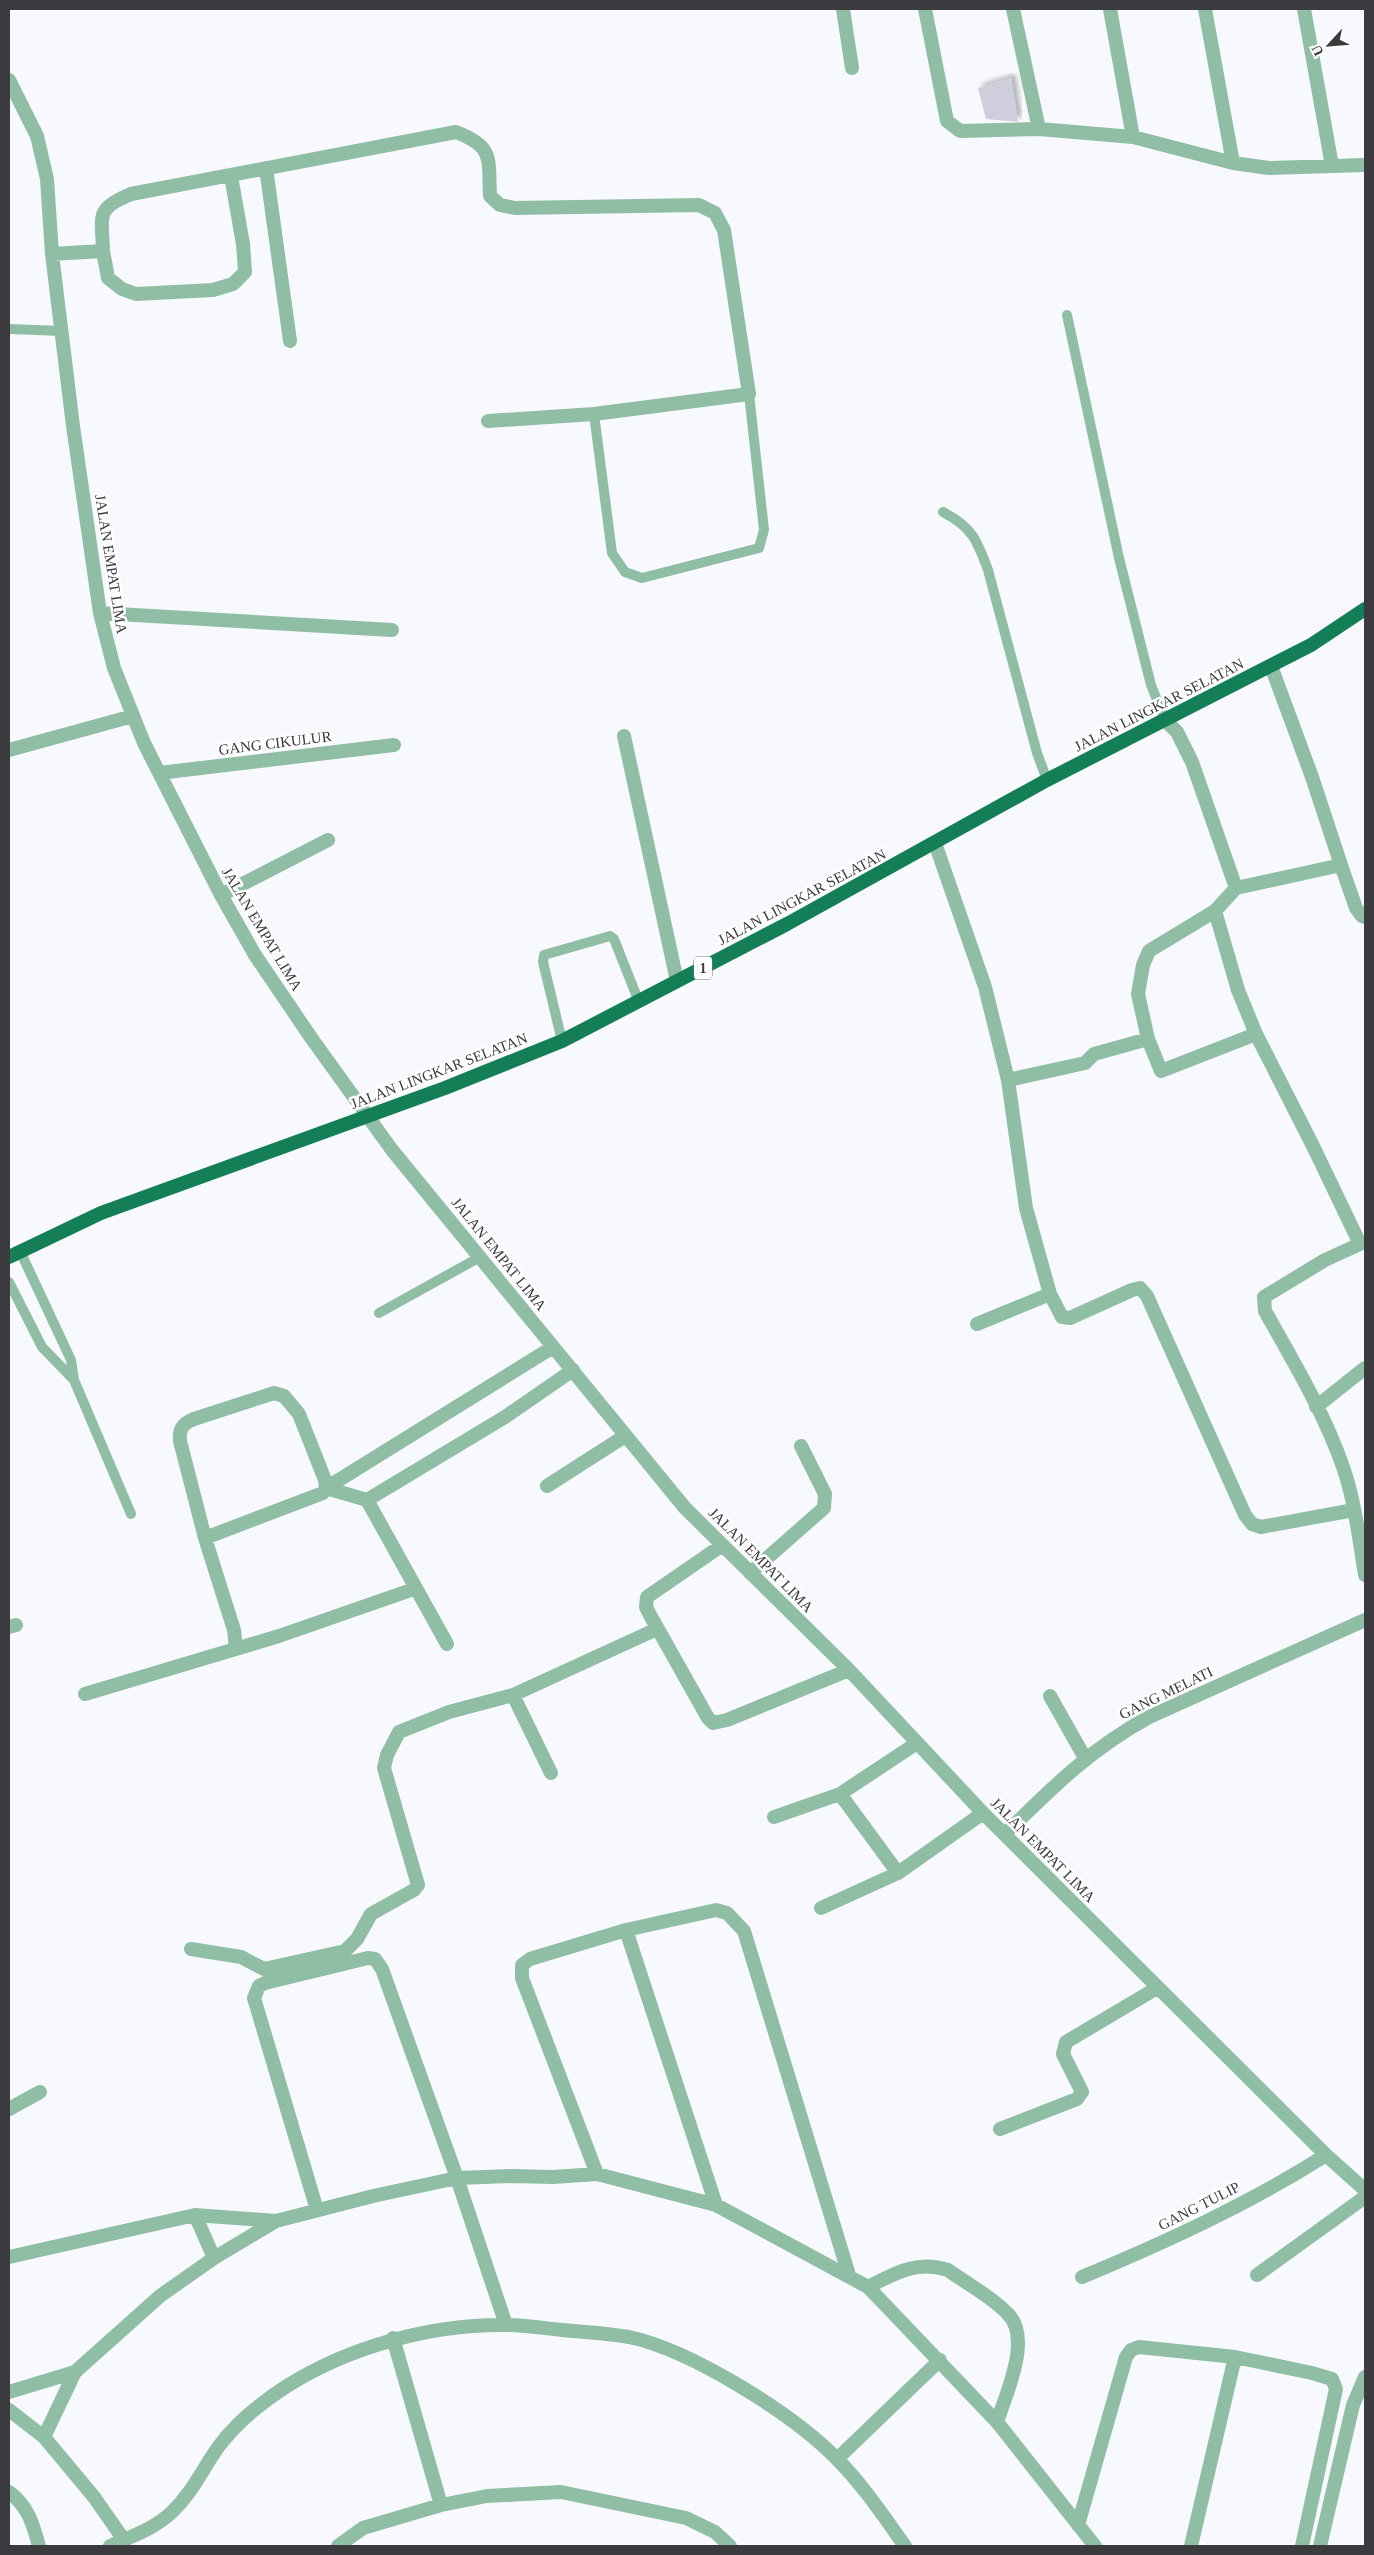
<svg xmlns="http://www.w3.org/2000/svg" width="1374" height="2555" font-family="Georgia,serif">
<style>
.building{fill:#cecedc;filter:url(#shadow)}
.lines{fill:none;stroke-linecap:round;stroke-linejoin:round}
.service{stroke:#90bea5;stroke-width:10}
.minor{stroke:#90bea5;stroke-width:14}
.trunk{stroke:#147f56;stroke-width:14}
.labels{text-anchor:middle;stroke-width:5;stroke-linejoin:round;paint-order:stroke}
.shield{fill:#fff;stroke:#757579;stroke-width:1}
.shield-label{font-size:14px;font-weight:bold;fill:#3a3a3f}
.street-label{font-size:15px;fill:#3a3a3f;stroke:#fff}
</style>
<defs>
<filter id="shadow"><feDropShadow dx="4.5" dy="-4.5" stdDeviation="2.5" flood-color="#0004"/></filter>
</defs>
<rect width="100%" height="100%" fill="#f8f9fe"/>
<!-- building -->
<path class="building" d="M1011 78 1018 122 986 119 978 88Z"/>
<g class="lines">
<!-- service -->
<path class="service" d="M1067 315 1119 558 1151 685 1165 720
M9 329 62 331
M594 414 612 553 625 572 642 578 759 548 764 530 749 394
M943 512C972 527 977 540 988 570L1037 753 1047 780
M562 1041 543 962 544 955 610 936 614 939 639 1002
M20 1251 71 1360 74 1380 131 1514
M9 1282 42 1347 74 1380
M379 1313 480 1257"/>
<!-- minor -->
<path class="minor" d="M843 9 852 68
M925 9 947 121 960 131 1039 129 1133 137 1233 163 1269 168 1365 165
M1013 9 1039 129
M1110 9 1133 137
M1205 9 1233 163
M1304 9 1332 166
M9 80 37 136 47 179 52 254 73 426 100 613 114 668 144 743 221 895 255 955 312 1039 392 1150 685 1508 849 1670 983 1813 1326 2155 1365 2190
M266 168 290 341
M103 251 108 278 122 289 136 294 213 290 233 284 245 272 243 244 231 176
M52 254 103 251C102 215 95 209 131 194L456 132C495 147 488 159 490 196L500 205 515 208 699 205 715 213 724 230 749 394 594 414 488 421
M100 613 392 630
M1271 666 1312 777 1341 865
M1165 720 1177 732 1192 762 1236 888
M624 736 677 981
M9 750 133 716
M159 773 394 745
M935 843 985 987 1008 1080 1026 1208 1050 1294 1062 1317 1070 1318 1132 1290 1140 1288 1147 1296 1245 1515 1252 1524 1261 1527 1354 1510
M221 895 328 840
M1215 911 1238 990 1256 1034 1313 1146 1360 1244 1325 1260 1264 1297 1265 1311C1293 1361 1324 1412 1343 1467 1355 1501 1359 1539 1365 1575
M1148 1039 1161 1071 1256 1034
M1008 1080 1085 1063 1094 1054 1148 1039 1138 994 1143 965 1149 951 1215 911 1236 888 1341 865 1356 908 1362 916 1365 917
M977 1324 1050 1294
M1316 1407 1365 1368
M547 1486 625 1436
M326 1488 367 1500 447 1644
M367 1500 505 1417 573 1370
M205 1538 323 1493 326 1488 553 1347
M721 1546 647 1597 646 1607 650 1615 708 1718 713 1723 727 1720 849 1670
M750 1573 824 1508 825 1494 801 1446
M9 1627 16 1625
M236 1649 234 1630 205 1538 180 1441C179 1429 182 1424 194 1419L274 1393 284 1396 299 1414 325 1480 326 1488
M85 1694 279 1636 414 1589
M513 1695 551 1773
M1050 1696 1085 1758
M840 1794 898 1873
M774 1817 840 1794 917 1743
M1005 1834C1053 1787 1089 1750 1149 1717L1365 1620
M821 1908 898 1873 983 1813
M626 1930 716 2205
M191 1949 241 1957 264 1969 345 1951 357 1939 371 1914 414 1890 418 1885 384 1768 387 1755 399 1732 449 1712 513 1695 657 1629
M9 2109 40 2092
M1000 2129 1077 2099 1082 2092 1063 2054 1066 2042 1157 1988
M597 2174 522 1978V1965L530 1959 626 1930 716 1910 727 1913 744 1931 849 2275
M317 2210 254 1998 259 1986 265 1983 368 1958 375 1959 382 1969 457 2178 506 2325
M195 2215 214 2258
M9 2257 195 2215 276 2221 373 2196 457 2178 512 2176 553 2177 597 2174 716 2205 868 2287 997 2422 1095 2546
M1257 2275 1365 2197
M1082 2277C1166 2242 1249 2204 1326 2155
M868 2287C895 2273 917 2260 948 2270 967 2284 991 2296 1007 2313 1033 2337 1006 2394 997 2422
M9 2392 75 2372
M9 2410 44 2437 94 2497 124 2540
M44 2437 75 2372 160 2296 214 2258 276 2221
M837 2459 940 2360
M9 2492C28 2506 33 2524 39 2546
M441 2505 487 2496 561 2492 686 2518 715 2532 730 2546
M1078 2525 1126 2357 1131 2350 1139 2347 1235 2357
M110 2546C132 2536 154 2529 172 2512 193 2492 203 2468 219 2446 237 2422 262 2402 287 2386 349 2347 431 2324 505 2325 524 2325 543 2328 562 2330 584 2332 607 2333 629 2337 691 2350 793 2414 837 2459 863 2485 884 2517 905 2546
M338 2546 363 2528 441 2505 393 2338
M1191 2546 1235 2357 1312 2373 1332 2379 1336 2389 1302 2546
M1320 2546 1353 2405 1365 2377"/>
<!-- trunk -->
<path class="trunk" d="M9 1257 101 1213 445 1088 562 1041 787 924 1047 780 1311 645 1365 609"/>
</g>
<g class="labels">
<!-- shield labels -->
<rect class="shield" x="694" y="956.5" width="18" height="23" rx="4"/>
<g class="shield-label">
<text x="703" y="973">1</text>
</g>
<!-- street labels -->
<g class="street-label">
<text transform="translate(111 564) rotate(81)" y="5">JALAN EMPAT LIMA</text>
<text transform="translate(1159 705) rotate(-27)" y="5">JALAN LINGKAR SELATAN</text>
<text transform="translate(275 743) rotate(-7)" y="5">GANG CIKULUR</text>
<text transform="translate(802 897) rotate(-28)" y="5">JALAN LINGKAR SELATAN</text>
<text transform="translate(262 929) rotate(59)" y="5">JALAN EMPAT LIMA</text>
<text transform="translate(439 1071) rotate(-21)" y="5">JALAN LINGKAR SELATAN</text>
<text transform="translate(499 1254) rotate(51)" y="5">JALAN EMPAT LIMA</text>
<text transform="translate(761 1560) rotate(45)" y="5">JALAN EMPAT LIMA</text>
<text transform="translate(1166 1693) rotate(-26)" y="5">GANG MELATI</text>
<text transform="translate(1043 1850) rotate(45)" y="5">JALAN EMPAT LIMA</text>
<text transform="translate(1199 2206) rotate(-27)" y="5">GANG TULIP</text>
</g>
</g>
<!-- border -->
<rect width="1374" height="2555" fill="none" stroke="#3a3a3f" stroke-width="20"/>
<!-- north arrow -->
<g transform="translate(1329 45) rotate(244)" stroke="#ffffff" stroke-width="4" paint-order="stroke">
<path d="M0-4L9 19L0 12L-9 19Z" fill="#3a3a3f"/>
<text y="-8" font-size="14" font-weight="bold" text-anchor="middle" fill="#3a3a3f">U</text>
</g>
</svg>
